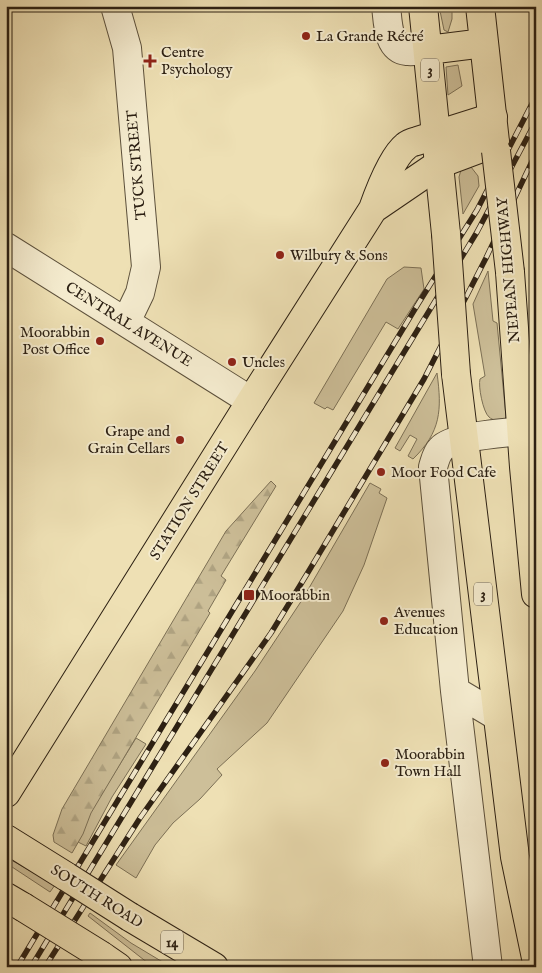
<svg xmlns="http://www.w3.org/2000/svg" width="542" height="973" font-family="'IM FELL English',serif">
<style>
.grass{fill:#cdbf99;stroke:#7c7056}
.forest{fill:url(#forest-firs);stroke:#7c7056}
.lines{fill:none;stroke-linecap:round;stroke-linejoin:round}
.minor-casing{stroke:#5c503b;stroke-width:30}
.major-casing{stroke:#2c2013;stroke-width:30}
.highway-casing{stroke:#2c2013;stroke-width:30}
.minor{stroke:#f4ebce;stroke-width:28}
.major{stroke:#eee0b4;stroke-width:28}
.highway{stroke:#eee0b4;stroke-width:28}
.rail-casing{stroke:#2c2013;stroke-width:5.5}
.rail{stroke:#f4ebce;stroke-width:4;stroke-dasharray:11;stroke-linecap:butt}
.highway-bridge-casing{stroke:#2c2013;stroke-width:30;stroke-linecap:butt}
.highway-bridge{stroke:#eee0b4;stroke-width:28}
.poi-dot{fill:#8f2418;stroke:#f4ebce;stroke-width:2}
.labels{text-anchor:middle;stroke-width:4;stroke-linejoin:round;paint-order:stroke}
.shield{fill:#f4ebce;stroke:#685d4b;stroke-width:1}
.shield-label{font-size:14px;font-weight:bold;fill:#2c2013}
.poi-label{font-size:15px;fill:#2c2013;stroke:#f4ebce;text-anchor:start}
.street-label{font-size:15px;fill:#2c2013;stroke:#f4ebce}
</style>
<defs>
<pattern id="forest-firs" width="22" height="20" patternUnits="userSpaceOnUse" patternTransform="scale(1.25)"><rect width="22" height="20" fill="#cdbf99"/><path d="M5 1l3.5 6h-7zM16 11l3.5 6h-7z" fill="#b0a483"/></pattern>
</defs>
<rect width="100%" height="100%" fill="#eee0b4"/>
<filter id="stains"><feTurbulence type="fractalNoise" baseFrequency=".004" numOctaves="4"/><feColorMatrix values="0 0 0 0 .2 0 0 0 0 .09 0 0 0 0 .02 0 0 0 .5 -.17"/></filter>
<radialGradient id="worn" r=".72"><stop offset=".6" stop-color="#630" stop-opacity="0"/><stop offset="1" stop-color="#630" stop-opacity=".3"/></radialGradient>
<!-- grass -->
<path class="grass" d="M439 6H452V19L448 32 444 30Z
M458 65 462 86 448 95 446 67Z
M467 166 471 167 478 176 479 186 463 214 459 177 461 170Z
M404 267 421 268 424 289 398 329 386 322 333 410 327 407 325 409 314 403 387 279Z
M488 271 493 321 497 323 506 417 504 420C499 420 493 421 489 417 483 412 478 386 480 379L485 376 473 304Z
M437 373C442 410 441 432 413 459L408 456 417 439 410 435 400 451 395 448Z
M370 483 381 489 379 493 387 498 364 565 343 611 267 723 217 769 222 775 200 799 173 823 155 845 136 878 116 865 255 671 302 600Z
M136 738 146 744 112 797 86 846 78 842 90 813Z
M6 857 55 885 50 892 6 863Z
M90 913 131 943 171 967H153L88 916Z"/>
<!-- forest -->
<path class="forest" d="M271 481 276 486 221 576 226 580 208 611 210 613 91 813 83 834 72 853 54 842 53 835 62 809 226 531Z"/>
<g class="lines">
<defs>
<path id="minor" d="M115 6 127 48 146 267 140 293 126 322
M386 6C388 21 387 49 407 51 413 52 421 50 428 50
M6 247 251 401
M455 691 497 716
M488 967 455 691 433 467C435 461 436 454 441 449 453 435 515 432 536 430"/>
<path id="major" d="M373 209 439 164 495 143
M6 793 251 401 373 209C379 192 392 157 406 146 409 143 413 142 417 141L493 117"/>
<path id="highway" d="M423 6 446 234
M480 6 496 151
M428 50 484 43
M510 272 524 467 536 594
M456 374 515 857 536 958
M6 839 67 877
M6 897 23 907
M130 917 214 967
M102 956 118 967"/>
</defs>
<!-- minor casing -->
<use href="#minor" class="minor-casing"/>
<!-- major casing -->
<use href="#major" class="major-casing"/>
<!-- highway casing -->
<use href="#highway" class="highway-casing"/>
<!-- minor -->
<use href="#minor" class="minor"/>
<!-- major -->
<use href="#major" class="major"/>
<!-- highway -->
<use href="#highway" class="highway"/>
<defs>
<path id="rail" d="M17 967 418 304 477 210 536 96
M31 967 477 232 536 121
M45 967 140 818 271 633 307 574 424 379 486 258 536 153"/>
</defs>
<!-- rail casing -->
<use href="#rail" class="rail-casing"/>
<!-- rail -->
<use href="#rail" class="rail"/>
<defs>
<path id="highway-bridge" d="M496 151 510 272
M446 234 456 374
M67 877 130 917
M23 907 102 956"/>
</defs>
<!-- highway-bridge casing -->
<use href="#highway-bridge" class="highway-bridge-casing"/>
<!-- highway-bridge -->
<use href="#highway-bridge" class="highway-bridge"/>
</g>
<!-- markers -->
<g class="poi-dot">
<circle cx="306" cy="36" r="5"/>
<path d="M147.5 53.5h5v5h5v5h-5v5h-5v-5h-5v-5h5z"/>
<circle cx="280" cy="255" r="5"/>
<circle cx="100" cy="341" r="5"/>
<circle cx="232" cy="362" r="5"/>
<circle cx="180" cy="440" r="5"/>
<circle cx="381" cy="472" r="5"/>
<rect x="243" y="589" width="12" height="12" rx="2.5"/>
<circle cx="384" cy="621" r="5"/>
<circle cx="385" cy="763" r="5"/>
</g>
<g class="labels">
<!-- shield labels -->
<g class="shield">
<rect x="421" y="58.5" width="18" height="23" rx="4"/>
<rect x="474" y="582.5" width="18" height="23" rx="4"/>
<rect x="161" y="930.5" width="22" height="23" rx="4"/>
</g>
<g class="shield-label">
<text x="430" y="75">3</text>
<text x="483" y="599">3</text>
<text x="172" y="947">14</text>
</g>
<!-- poi labels -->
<g class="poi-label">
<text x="316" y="41">La Grande Récré</text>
<text x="161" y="57">Centre<tspan x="161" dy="17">Psychology</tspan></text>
<text x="290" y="260">Wilbury &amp; Sons</text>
<text x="90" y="337" text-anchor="end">Moorabbin<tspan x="90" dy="17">Post Office</tspan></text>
<text x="242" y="367">Uncles</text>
<text x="170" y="436" text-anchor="end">Grape and<tspan x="170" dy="17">Grain Cellars</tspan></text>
<text x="391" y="477">Moor Food Cafe</text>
<text x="260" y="600">Moorabbin</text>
<text x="394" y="617">Avenues<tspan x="394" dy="17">Education</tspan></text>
<text x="395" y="759">Moorabbin<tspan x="395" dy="17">Town Hall</tspan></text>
</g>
<!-- street labels -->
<g class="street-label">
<text transform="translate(136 165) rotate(-95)" y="5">TUCK STREET</text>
<text transform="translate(508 270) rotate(-95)" y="5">NEPEAN HIGHWAY</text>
<text transform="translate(129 324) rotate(32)" y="5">CENTRAL AVENUE</text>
<text transform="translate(189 501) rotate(-58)" y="5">STATION STREET</text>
<text transform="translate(97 896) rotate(32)" y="5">SOUTH ROAD</text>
</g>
</g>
<!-- margin -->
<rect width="542" height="973" fill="none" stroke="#eee0b4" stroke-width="25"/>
<rect x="8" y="8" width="527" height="958" fill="none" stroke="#2c2013" stroke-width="2.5"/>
<rect x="12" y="12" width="517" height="948" fill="none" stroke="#2c2013"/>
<rect width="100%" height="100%" filter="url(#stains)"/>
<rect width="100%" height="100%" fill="url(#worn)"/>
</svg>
